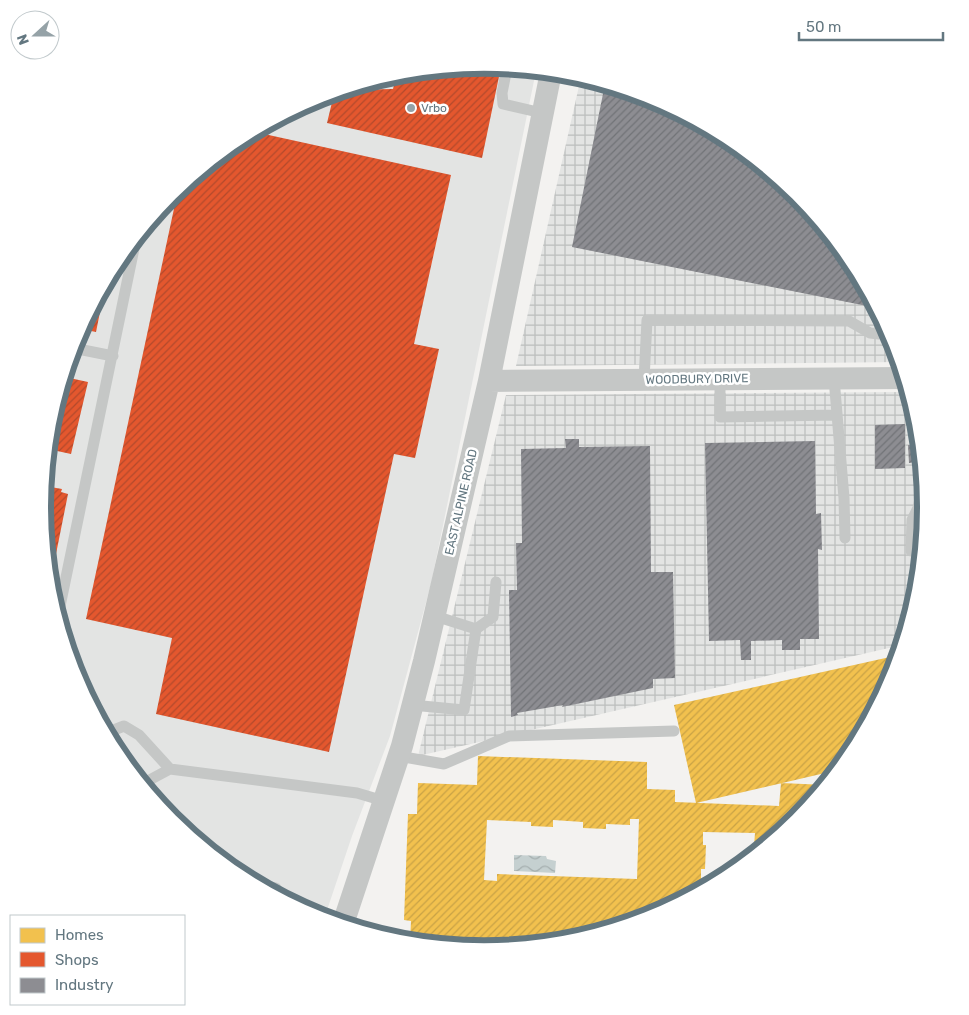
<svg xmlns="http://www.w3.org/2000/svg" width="969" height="1015" font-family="Rubik,sans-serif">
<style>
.built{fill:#e3e4e3}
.industrial{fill:url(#industrial-grid)}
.water{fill:url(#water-waves)}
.homes{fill:url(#homes-hatch);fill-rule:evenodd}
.shops{fill:url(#shops-hatch)}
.industry{fill:url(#industry-hatch)}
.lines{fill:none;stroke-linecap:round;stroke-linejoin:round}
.lane{stroke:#c5c7c6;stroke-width:11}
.street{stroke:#c5c7c6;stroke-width:22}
.poi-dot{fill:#95a2a7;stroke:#fff;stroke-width:2}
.labels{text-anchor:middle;stroke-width:5;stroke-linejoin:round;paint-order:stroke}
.poi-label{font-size:12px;fill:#637780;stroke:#fff;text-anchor:start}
.street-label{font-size:12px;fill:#637780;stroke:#fff}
.rim{fill:none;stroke:#637780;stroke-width:6}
</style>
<defs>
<pattern id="industrial-grid" width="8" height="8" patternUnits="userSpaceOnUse" patternTransform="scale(1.25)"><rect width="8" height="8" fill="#e3e4e3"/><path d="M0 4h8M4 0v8" fill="none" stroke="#bcbebd"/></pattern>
<pattern id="water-waves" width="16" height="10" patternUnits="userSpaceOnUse" patternTransform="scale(1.25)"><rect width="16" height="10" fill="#c5d0d0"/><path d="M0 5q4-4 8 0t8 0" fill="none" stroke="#a4aeae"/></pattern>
<pattern id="homes-hatch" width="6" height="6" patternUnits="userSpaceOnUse" patternTransform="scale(1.25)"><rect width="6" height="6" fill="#f2c14e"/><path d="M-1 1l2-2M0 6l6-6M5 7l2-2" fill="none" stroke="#c8a246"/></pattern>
<pattern id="shops-hatch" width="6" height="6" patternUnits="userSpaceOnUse" patternTransform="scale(1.25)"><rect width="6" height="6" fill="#e4572e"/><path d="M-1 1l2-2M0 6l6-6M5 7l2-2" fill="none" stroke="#b24a2c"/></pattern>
<pattern id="industry-hatch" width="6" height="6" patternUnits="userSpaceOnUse" patternTransform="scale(1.25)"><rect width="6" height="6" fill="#8d8d92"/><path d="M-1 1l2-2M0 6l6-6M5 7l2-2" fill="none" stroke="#717377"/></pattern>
</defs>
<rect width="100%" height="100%" fill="#f3f2f0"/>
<!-- built -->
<path class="built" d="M485 66 536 71 431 584 390 736 352 836 324 919 315 916 239 875 172 820 117 753 76 676 51 593 43 507 51 421 76 338 117 262 172 195 239 140 316 99 399 74Z"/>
<!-- industrial -->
<path class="industrial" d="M581 77 654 99 730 140 797 195 852 262 893 339 900 362 516 366Z
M909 392 918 422 926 508 918 594 902 645 418 756 506 395Z"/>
<!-- water -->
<path class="water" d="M514 855 546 856 547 859 556 861 555 873 514 871Z"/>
<!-- homes -->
<path class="homes" d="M899 655 893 677 852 753 838 770 696 803 674 705Z
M478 756 647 762V789L675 790V802L779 806 781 783 826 785 797 820 750 858 751 846H754L755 833 703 832V845H706L705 869H701V882H717L653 916 570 941 489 949 410 942 411 921 404 920 408 814H417L418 783 477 785ZM630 819H639L637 879 497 874V881L484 880 487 820 531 822V826L553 827V820L583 822V828L606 829V824L630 825Z"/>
<!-- shops -->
<path class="shops" d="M485 66 501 67 482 158 327 123 334 94 346 90 393 89 397 74H399Z
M255 132 451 175 414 344 439 349 415 458 394 454 329 752 156 714 172 638 86 619 178 190 239 140Z
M106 282 96 332 81 329 106 283Z
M65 377 88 382 71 454 48 449 51 421Z
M45 486 62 489 61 492 68 494 54 564 48 563 43 507Z"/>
<!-- industry -->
<path class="industry" d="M605 84 654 99 730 140 797 195 852 262 869 294 867 306 572 247Z
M905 424V468L875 469V425Z
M565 439H579V447L650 446 651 572H673L675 678 653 679V688L562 707 563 705 517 713 518 715 511 717 509 590H517L516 543H522L521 449 566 448Z
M815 441 816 514 821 513 822 550 818 549 819 639H800V650H782V640L751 641V660H741L740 640 709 641 705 443Z
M908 445H915L916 462 909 463Z"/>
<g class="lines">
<!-- lane -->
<path class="lane" d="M507 68 502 93 503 104 542 113
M73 348 113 356
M720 378V417L837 415
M834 378 844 498 845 538
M644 380 647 320 849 321 870 333 879 334 886 325
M911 551 912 520 918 508 924 481
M58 616 136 239
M476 629 493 617 496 582
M412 705 464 710 476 629 435 616
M106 733 124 726 139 735 170 769
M398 756 444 764 509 736 674 731
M142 784 170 769 357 793 384 801
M254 883 276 888 279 896"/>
<!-- street -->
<path class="street" d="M489 381 905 378
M343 924 402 746 424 661 489 381 551 72"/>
</g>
<!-- markers -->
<circle class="poi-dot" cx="411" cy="108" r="5"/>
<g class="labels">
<!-- poi labels -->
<g class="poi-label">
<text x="421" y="112">Vrbo</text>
</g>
<!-- street labels -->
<g class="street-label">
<text transform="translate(697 379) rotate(-1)" y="4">WOODBURY DRIVE</text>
<text transform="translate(461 502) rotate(-77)" y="4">EAST ALPINE ROAD</text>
</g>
</g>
<!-- crop -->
<path d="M0 0H969V1015H0ZM51 507a433 433 0 1 1 866 0a433 433 0 1 1-866 0Z" fill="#fff" fill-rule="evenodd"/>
<path class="rim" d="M51 507a433 433 0 1 1 866 0a433 433 0 1 1-866 0Z"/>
<!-- legend -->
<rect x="10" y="915" width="175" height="90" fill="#ffffff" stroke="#c1c9cc"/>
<rect x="20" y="928" width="25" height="15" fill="#f2c14e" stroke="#c1c9cc"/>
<text x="55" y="940" font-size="15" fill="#637780">Homes</text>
<rect x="20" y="952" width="25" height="15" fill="#e4572e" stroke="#c1c9cc"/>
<text x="55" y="965" font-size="15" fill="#637780">Shops</text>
<rect x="20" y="978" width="25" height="15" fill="#8d8d92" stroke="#c1c9cc"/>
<text x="55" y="990" font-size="15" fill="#637780">Industry</text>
<!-- north arrow -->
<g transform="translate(35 35) rotate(249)"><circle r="24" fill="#ffffff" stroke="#c1c9cc"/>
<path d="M0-4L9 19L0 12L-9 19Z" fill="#95a2a7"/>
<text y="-8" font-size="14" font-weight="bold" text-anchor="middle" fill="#637780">N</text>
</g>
<!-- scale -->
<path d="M799 32v8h144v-8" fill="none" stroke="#637780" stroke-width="2.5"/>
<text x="806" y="32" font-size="15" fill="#637780" stroke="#ffffff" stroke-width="4" paint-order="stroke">50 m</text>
</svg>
